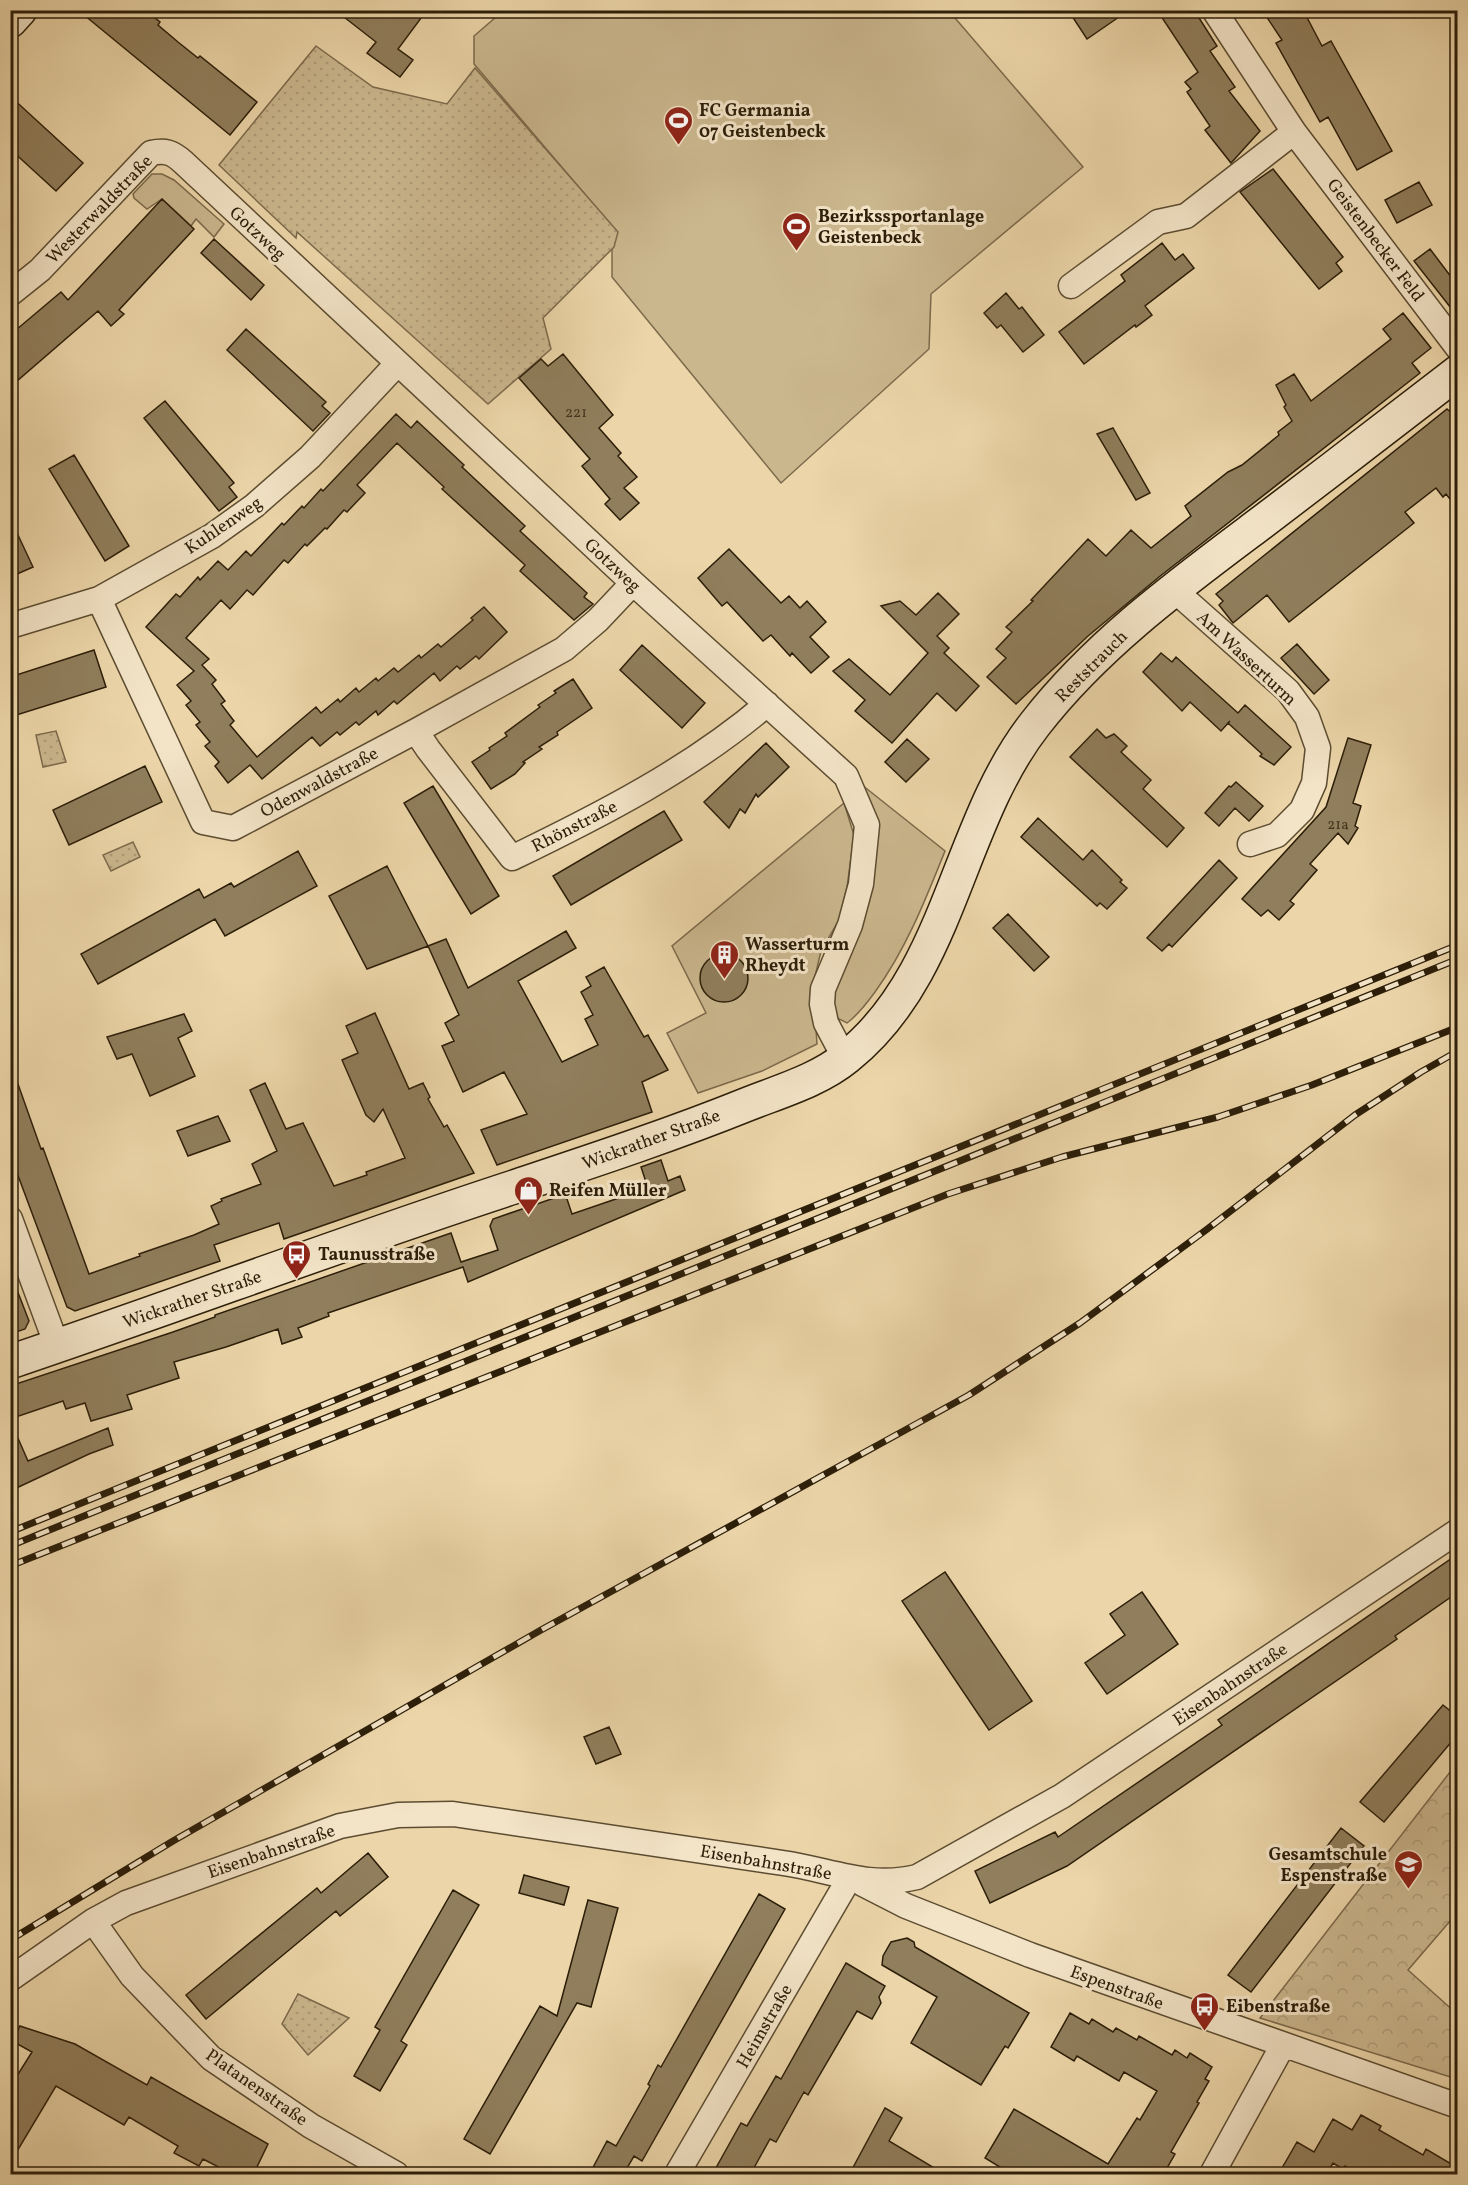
<svg xmlns="http://www.w3.org/2000/svg" width="1468" height="2185" font-family="Vollkorn,serif">
<style>
.grass{fill:#cbb78e;stroke:#7c6a4c;stroke-width:1.5}
.forest{fill:url(#forest-crowns);stroke:#7c6a4c;stroke-width:1.5}
.park{fill:url(#park-dots);stroke:#7c6a4c;stroke-width:1.5}
.building{fill:#907e5c;stroke:#2c1e09;stroke-width:1.5}
.lines{fill:none;stroke-linecap:round;stroke-linejoin:round}
.minor-casing{stroke:#5c4c31;stroke-width:27}
.secondary-casing{stroke:#2c1e09;stroke-width:36}
.minor{stroke:#f3e4c7;stroke-width:24}
.secondary{stroke:#f3e4c7;stroke-width:33}
.rail-casing{stroke:#2c1e09;stroke-width:7}
.rail{stroke:#f3e4c7;stroke-width:4.5;stroke-dasharray:14;stroke-linecap:butt}
.labels{text-anchor:middle;stroke-width:6;stroke-linejoin:round;paint-order:stroke}
.number-label{font-size:15px;fill:#45361e}
.poi-label{font-size:18px;font-weight:bold;fill:#2c1e09;stroke:#f3e4c7;text-anchor:start}
.street-label{font-size:18px;fill:#2c1e09;stroke:#f3e4c7}
</style>
<defs>
<pattern id="forest-crowns" width="20" height="18" patternUnits="userSpaceOnUse" patternTransform="scale(1.5)"><rect width="20" height="18" fill="#cbb78e"/><path d="M2 6a3 3 0 1 1 6 0M12 15a3 3 0 1 1 6 0" fill="none" stroke="#ae9d79"/></pattern>
<pattern id="park-dots" width="8" height="8" patternUnits="userSpaceOnUse" patternTransform="scale(1.5)"><rect width="8" height="8" fill="#cbb78e"/><path d="M2 2h.1M6 6h.1" fill="none" stroke="#ae9d79" stroke-width="1.8" stroke-linecap="round"/></pattern>
</defs>
<rect width="100%" height="100%" fill="#ecd6a9"/>
<filter id="stains"><feTurbulence type="fractalNoise" baseFrequency=".00333" numOctaves="4"/><feColorMatrix values="0 0 0 0 .2 0 0 0 0 .09 0 0 0 0 .02 0 0 0 .5 -.17"/></filter>
<radialGradient id="worn" r=".72"><stop offset=".6" stop-color="#630" stop-opacity="0"/><stop offset="1" stop-color="#630" stop-opacity=".3"/></radialGradient>
<!-- grass -->
<path class="grass" d="M550 10 949 11 1083 167 931 294 929 349 781 483 612 277V226L474 64V36L503 11H542L545 14Z
M152 174H162L174 180 224 224 214 237 196 219 191 226 162 199 147 209 134 198 133 194Z
M857 781 945 851C925 901 906 949 875 992 867 1003 858 1015 847 1023L837 1018 831 998 855 930Z
M844 803 854 835 847 887 839 920 821 951 813 985 817 1044 762 1071 698 1093 667 1033 706 1013 672 946Z"/>
<!-- forest -->
<path class="forest" d="M1457 1763V1913L1408 1970 1457 2014V2079L1260 2018Z"/>
<!-- park -->
<path class="park" d="M316 46 373 87 447 104 475 68 618 232 614 247 543 318 551 349 488 404 297 232 296 238 219 165Z
M56 731 66 762 43 767 36 735Z
M133 842 140 857 111 871 103 855Z
M298 1994 349 2018 308 2055 282 2024Z"/>
<!-- building -->
<path class="building" d="M78 10H145L160 22 158 25 178 42 198 58 200 56 257 102 230 135Z
M335 10H427L398 49 413 60 400 77 367 53 376 42Z
M1068 10H1129L1087 39Z
M1157 10H1194L1217 46 1210 51 1235 87 1229 91 1260 131 1231 163 1205 130 1210 126 1187 92 1191 89 1185 82 1198 72Z
M1262 10H1303L1322 46 1331 41 1392 151 1357 170 1328 117 1320 122 1276 43 1282 40Z
M10 96 83 163 56 191 10 149Z
M1273 169 1343 257 1336 263 1342 271 1319 289 1240 192Z
M1419 182 1432 205 1397 223 1385 200Z
M162 199 194 229 119 310 124 314 111 326 98 311 10 387V335L61 292 68 300Z
M214 239 264 285 251 300 201 253Z
M1162 243 1175 260 1183 254 1194 268 1145 306 1152 315 1136 327 1135 325 1084 364 1059 332 1125 281 1121 275Z
M1430 249 1458 286V317L1414 261Z
M1006 293 1019 309 1022 307 1044 335 1023 352 1001 325 997 328 984 313Z
M1403 313 1431 348 1412 363 1420 373 1159 577 1088 636 1016 704 987 677 1006 658 996 649 1012 632 1006 627 1033 601 1031 600 1088 539 1106 556 1131 530 1151 548 1191 516 1185 506 1228 472 1242 465 1279 435 1278 432 1292 421 1284 407 1286 405 1276 385 1294 374 1311 401 1391 339 1383 329Z
M246 329 326 402 322 406 330 413 313 431 227 350Z
M563 354 613 415 599 428 621 453 618 456 637 477 624 488 639 503 620 520 605 504 610 499 582 466 590 459 519 378 541 359 548 366Z
M165 401 234 483 229 487 237 497 219 511 144 418Z
M1447 409 1458 418V509L1446 494 1443 497 1436 488 1405 512 1414 523 1289 622 1267 595 1233 623 1219 605 1223 601 1216 594Z
M396 414 411 428 417 421 464 465 462 467 525 526 520 531 587 593 584 597 593 604 574 620 520 571 525 565 442 489 444 487 397 443 357 485 365 493 347 512 344 510 327 529 325 528 307 546 305 544 288 563 284 560 253 595 247 590 230 609 221 600 186 638 209 659 202 665 216 680 212 684 225 701 221 704 234 721 230 725 257 757 316 707 321 713 338 699 340 702 356 688 359 692 376 678 378 681 394 668 398 672 419 655 421 658 438 644 441 647 473 620 471 618 484 607 507 632 479 659 476 656 460 669 457 666 440 681 434 673 397 704 394 701 378 715 376 711 359 725 356 722 340 735 337 732 320 746 312 737 262 779 250 765 228 783 215 766 219 762 205 746 210 742 196 725 200 722 186 705 191 701 177 685 194 671 146 627 176 594 180 597 198 577 200 580 218 561 228 570 246 551 251 556 282 523 284 525 302 506 304 508 321 489 323 491Z
M1113 428 1150 493 1136 500 1097 434Z
M74 455 129 546 105 561 49 469Z
M10 518 33 567 10 577Z
M729 549 781 603 789 596 800 608 807 601 826 622 810 637 829 657 811 673 792 653 790 656 771 635 763 641 727 602 722 606 698 578Z
M938 593 959 614 937 636 949 648 944 653 979 686 956 711 937 693 892 743 855 711 865 700 833 671 849 659 890 695 928 653 881 606 900 601 916 615Z
M1297 644 1329 680 1314 694 1281 658Z
M642 645 705 703 682 728 620 670Z
M94 650 106 687 10 717V677Z
M1161 653 1172 662 1176 657 1238 713 1245 705 1291 747 1274 765 1260 756 1262 754 1228 723 1230 721 1221 731 1190 702 1182 711 1143 672Z
M573 679 592 708 557 732 558 735 539 747 542 749 523 762 525 763 515 774 491 789 472 762 490 750 489 748 507 736 505 733 540 707 538 705 556 693 554 691Z
M1097 729 1106 738 1114 734 1127 746 1121 752 1151 780 1143 789 1184 828 1167 847 1070 757Z
M1348 738 1371 745 1353 803 1361 806 1355 826 1358 828 1348 844 1338 833 1310 864 1317 870 1290 901 1294 904 1279 920 1268 910 1261 916 1242 899 1326 807Z
M907 739 929 759 906 782 885 762Z
M766 743 789 767 758 797 756 794 745 813 740 809 729 828 704 802Z
M145 766 162 802 69 845 53 810Z
M1236 782 1263 806 1249 821 1235 808 1219 826 1205 813 1229 786 1231 787Z
M433 786 499 896 471 914 404 803Z
M664 811 682 840 571 905 553 876Z
M1038 818 1083 860 1092 850 1122 880 1120 882 1127 888 1107 909 1100 903 1097 906 1021 837Z
M298 851 317 886 225 936 215 919 98 984 81 954 199 889 204 898 231 883 234 887Z
M1219 860 1237 878 1172 947 1169 944 1162 951 1147 938Z
M387 866 428 946 367 969 329 896Z
M1008 914 1049 957 1034 971 993 928Z
M566 931 576 948 518 981 562 1062 598 1045 585 1019 593 1015 581 992 591 986 586 977 604 967 644 1037 648 1035 650 1039 668 1070 642 1082 652 1112 497 1165 481 1130 527 1114 504 1072 463 1092 442 1046 454 1041 445 1023 459 1015 428 946 446 939 468 988Z
M700 978a24 24 0 1 1 48 0a24 24 0 1 1-48 0Z
M375 1013 409 1089 423 1083 430 1097 428 1099 444 1127 447 1125 474 1173 284 1239 279 1223 214 1245 220 1261 75 1311 67 1307 10 1154V1070H13L41 1149 43 1148 89 1274 140 1256 139 1254 194 1235 219 1224 211 1206 222 1201 221 1199 261 1184 252 1164 277 1151 250 1090 265 1083 286 1129 303 1123 334 1186 367 1175 366 1172 405 1158 383 1109 374 1122 366 1115 342 1060 358 1053 346 1026Z
M184 1014 192 1031 178 1038 195 1076 150 1096 132 1054 117 1059 107 1037Z
M218 1116 230 1141 188 1156 177 1131Z
M661 1160 668 1181 680 1176 685 1190 468 1282 463 1267 328 1313 329 1316 298 1328 302 1337 282 1344 278 1329 226 1347 174 1362 179 1378 127 1395 132 1409 91 1421 85 1403 66 1409 63 1401 10 1419V1386L173 1332 215 1317V1315L451 1233 461 1262 498 1250 490 1226 493 1219 560 1196 567 1199 572 1214 648 1188 641 1167Z
M10 1277H12L29 1321 25 1329 10 1334Z
M10 1420 28 1461 108 1428 113 1445 89 1454 10 1491Z
M1458 1554V1592L1395 1636 1397 1639 1067 1866 990 1903 975 1871 1055 1832 1058 1837 1222 1725 1218 1720Z
M945 1572 1032 1701 989 1730 902 1601Z
M1142 1592 1178 1644 1107 1694 1085 1663 1125 1635 1110 1614Z
M1443 1705 1458 1717V1734L1384 1822 1360 1802Z
M609 1727 621 1754 596 1764 584 1737Z
M1341 1828 1364 1846 1251 1992 1228 1975Z
M368 1853 388 1877 340 1916 336 1911 206 2019 186 1995 317 1888 321 1893Z
M524 1875 569 1887 564 1905 519 1893Z
M453 1890 479 1905 401 2041 407 2045 380 2091 354 2076 380 2030 375 2027Z
M759 1894 785 1909 642 2161 634 2156 623 2175H589L607 2141 616 2146 650 2086 648 2084 658 2065 661 2067Z
M588 1900 618 1908 591 2007 577 2003 490 2154 464 2139 540 2006 557 2016Z
M907 1938 914 1942 915 1947 1029 2013 1008 2048 1005 2046 981 2085 911 2043 937 1997 882 1965 883 1956 891 1942Z
M846 1963 885 1986 879 1997 881 2003 872 2019 857 2011 808 2095 804 2092 776 2142 770 2139 750 2175H712L741 2123 747 2126 776 2076 781 2079Z
M1070 2013 1089 2024 1092 2019 1113 2032 1116 2028 1137 2040 1139 2036 1172 2055 1175 2050 1187 2058 1190 2053 1212 2067 1205 2079 1209 2081 1197 2102 1199 2103 1171 2152 1175 2154 1163 2175H1013L985 2158 1014 2109 1108 2164 1137 2118 1140 2120 1157 2091 1124 2072 1119 2081 1077 2056 1074 2061 1051 2047Z
M20 2026 75 2044 147 2085 151 2077 268 2144 253 2175H234L203 2159 199 2166 174 2153 178 2146 129 2117 124 2125 56 2086 10 2163V2087L32 2052 12 2041Z
M885 2108 902 2118 889 2141 946 2175H849Z
M1361 2115 1381 2126 1379 2130 1423 2155 1426 2149 1458 2168V2175H1360L1345 2166 1343 2169 1333 2163 1326 2175H1278L1297 2142 1314 2152 1333 2119 1352 2130Z"/>
<g class="lines">
<defs>
<path id="minor" d="M1214 10 1294 132 1458 348
M1071 286 1158 222 1186 216 1294 132
M10 294 40 270 151 153C165 150 172 152 183 162L633 583 846 776 867 825 861 884 850 925 823 989 822 1004 826 1023 845 1059
M1173 589 1288 691 1307 717 1318 748 1314 783 1302 810 1277 835 1250 844
M99 599 203 822 233 828 416 731 564 649 598 620 633 583
M10 626 99 599 212 536 254 506 310 457 397 364
M416 731 428 749 512 858C601 815 691 769 767 704
M10 1219 57 1346
M863 1884 906 1906 1030 1955 1458 2106
M93 1921 132 1976 211 2058 311 2126 396 2174
M10 1979 93 1921 126 1903 340 1826 398 1815 453 1814C563 1830 673 1847 783 1863 831 1870 869 1889 917 1877L1062 1796 1458 1531
M677 2174 850 1877
M1212 2174 1283 2045"/>
<path id="secondary" d="M10 21 20 10
M10 1362C179 1305 345 1242 514 1187 592 1161 671 1135 748 1104 781 1091 819 1080 847 1057 951 974 956 825 1035 724 1097 644 1181 583 1261 523 1327 473 1392 423 1458 372"/>
</defs>
<!-- minor casing -->
<use href="#minor" class="minor-casing"/>
<!-- secondary casing -->
<use href="#secondary" class="secondary-casing"/>
<!-- minor -->
<use href="#minor" class="minor"/>
<!-- secondary -->
<use href="#secondary" class="secondary"/>
<defs>
<path id="rail" d="M10 1532 1458 945
M10 1546 1458 959
M10 1566 948 1194 1062 1157 1218 1117 1312 1085 1458 1027
M10 1940 173 1841 541 1630 969 1395 1080 1323 1206 1230 1355 1115 1421 1072 1458 1051"/>
</defs>
<!-- rail casing -->
<use href="#rail" class="rail-casing"/>
<!-- rail -->
<use href="#rail" class="rail"/>
</g>
<!-- icons -->
<defs>
<symbol id="stadium-pin" viewBox="-11 -11 22 30"><path d="M0 17L-7.5 6A9.5 9.5 0 1 1 7.5 6Z" fill="#8f2418" stroke="#f3e4c7"/><path d="M0-5a6.5 5 0 1 0 0 10a6.5 5 0 1 0 0-10ZM-3.5-1.8h7v3.6h-7Z" fill="#fff"/></symbol>
<symbol id="building-pin" viewBox="-11 -11 22 30"><path d="M0 17L-7.5 6A9.5 9.5 0 1 1 7.5 6Z" fill="#8f2418" stroke="#f3e4c7"/><path d="M-4-6H4V6H1V3H-1V6H-4ZM-2.5-4.3h1.7v1.8h-1.7ZM.8-4.3h1.7v1.8H.8ZM-2.5-1h1.7V.8h-1.7ZM.8-1h1.7V.8H.8Z" fill="#fff"/></symbol>
<symbol id="shop-pin" viewBox="-11 -11 22 30"><path d="M0 17L-7.5 6A9.5 9.5 0 1 1 7.5 6Z" fill="#8f2418" stroke="#f3e4c7"/><path d="M-5-2.5h2.3a2.7 3.5 0 0 1 5.4 0H5L5.5 6h-11ZM-1.5-2.5h3a1.5 2.3 0 0 0-3 0Z" fill="#fff"/></symbol>
<symbol id="bus-pin" viewBox="-11 -11 22 30"><path d="M0 17L-7.5 6A9.5 9.5 0 1 1 7.5 6Z" fill="#8f2418" stroke="#f3e4c7"/><path d="M-5-6H5V4H4V6H2V4H-2V6H-4V4H-5ZM-3.5-4V0h7V-4ZM-3.5 1.2v1.5H-2V1.2ZM2 1.2v1.5H3.5V1.2Z" fill="#fff"/></symbol>
<symbol id="school-pin" viewBox="-11 -11 22 30"><path d="M0 17L-7.5 6A9.5 9.5 0 1 1 7.5 6Z" fill="#8f2418" stroke="#f3e4c7"/><path d="M0-5L7-2L0 1L-7-2ZM-4 1L0 2.5L4 1V4Q0 6-4 4Z" fill="#fff"/></symbol>
</defs>
<g fill-rule="evenodd">
<use href="#stadium-pin" x="662" y="104" width="33" height="45"/>
<use href="#stadium-pin" x="780" y="210" width="33" height="45"/>
<use href="#building-pin" x="708" y="938" width="33" height="45"/>
<use href="#shop-pin" x="512" y="1174" width="33" height="45"/>
<use href="#bus-pin" x="280" y="1238" width="33" height="45"/>
<use href="#school-pin" x="1392" y="1848" width="33" height="45"/>
<use href="#bus-pin" x="1188" y="1990" width="33" height="45"/>
</g>
<g class="labels">
<!-- number labels -->
<g class="number-label">
<text x="576" y="417">221</text>
<text x="1338" y="829">21a</text>
</g>
<!-- poi labels -->
<g class="poi-label">
<text x="699" y="116">FC Germania<tspan x="699" dy="21">07 Geistenbeck</tspan></text>
<text x="818" y="222">Bezirkssportanlage<tspan x="818" dy="21">Geistenbeck</tspan></text>
<text x="745" y="950">Wasserturm<tspan x="745" dy="21">Rheydt</tspan></text>
<text x="549" y="1196">Reifen Müller</text>
<text x="318" y="1260">Taunusstraße</text>
<text x="1387" y="1860" text-anchor="end">Gesamtschule<tspan x="1387" dy="21">Espenstraße</tspan></text>
<text x="1226" y="2012">Eibenstraße</text>
</g>
<!-- street labels -->
<g class="street-label">
<text transform="translate(99 209) rotate(-46)" y="6">Westerwaldstraße</text>
<text transform="translate(258 233) rotate(43)" y="6">Gotzweg</text>
<text transform="translate(1376 240) rotate(53)" y="6">Geistenbecker Feld</text>
<text transform="translate(223 525) rotate(-34)" y="6">Kuhlenweg</text>
<text transform="translate(613 565) rotate(43)" y="6">Gotzweg</text>
<text transform="translate(1247 658) rotate(43)" y="6">Am Wasserturm</text>
<text transform="translate(1091 666) rotate(-45)" y="6">Reststrauch</text>
<text transform="translate(319 782) rotate(-28)" y="6">Odenwaldstraße</text>
<text transform="translate(574 826) rotate(-27)" y="6">Rhönstraße</text>
<text transform="translate(651 1139) rotate(-20)" y="6">Wickrather Straße</text>
<text transform="translate(192 1299) rotate(-19)" y="6">Wickrather Straße</text>
<text transform="translate(1230 1684) rotate(-34)" y="6">Eisenbahnstraße</text>
<text transform="translate(271 1851) rotate(-19)" y="6">Eisenbahnstraße</text>
<text transform="translate(766 1862) rotate(10)" y="6">Eisenbahnstraße</text>
<text transform="translate(1117 1987) rotate(20)" y="6">Espenstraße</text>
<text transform="translate(764 2026) rotate(-60)" y="6">Heimstraße</text>
<text transform="translate(257 2087) rotate(35)" y="6">Platanenstraße</text>
</g>
</g>
<!-- margin -->
<rect width="1468" height="2185" fill="none" stroke="#ecd6a9" stroke-width="36"/>
<rect x="12" y="12" width="1444" height="2161" fill="none" stroke="#2c1e09" stroke-width="3"/>
<rect x="18" y="18" width="1432" height="2149" fill="none" stroke="#2c1e09" stroke-width="1.5"/>
<rect width="100%" height="100%" filter="url(#stains)"/>
<rect width="100%" height="100%" fill="url(#worn)"/>
</svg>
